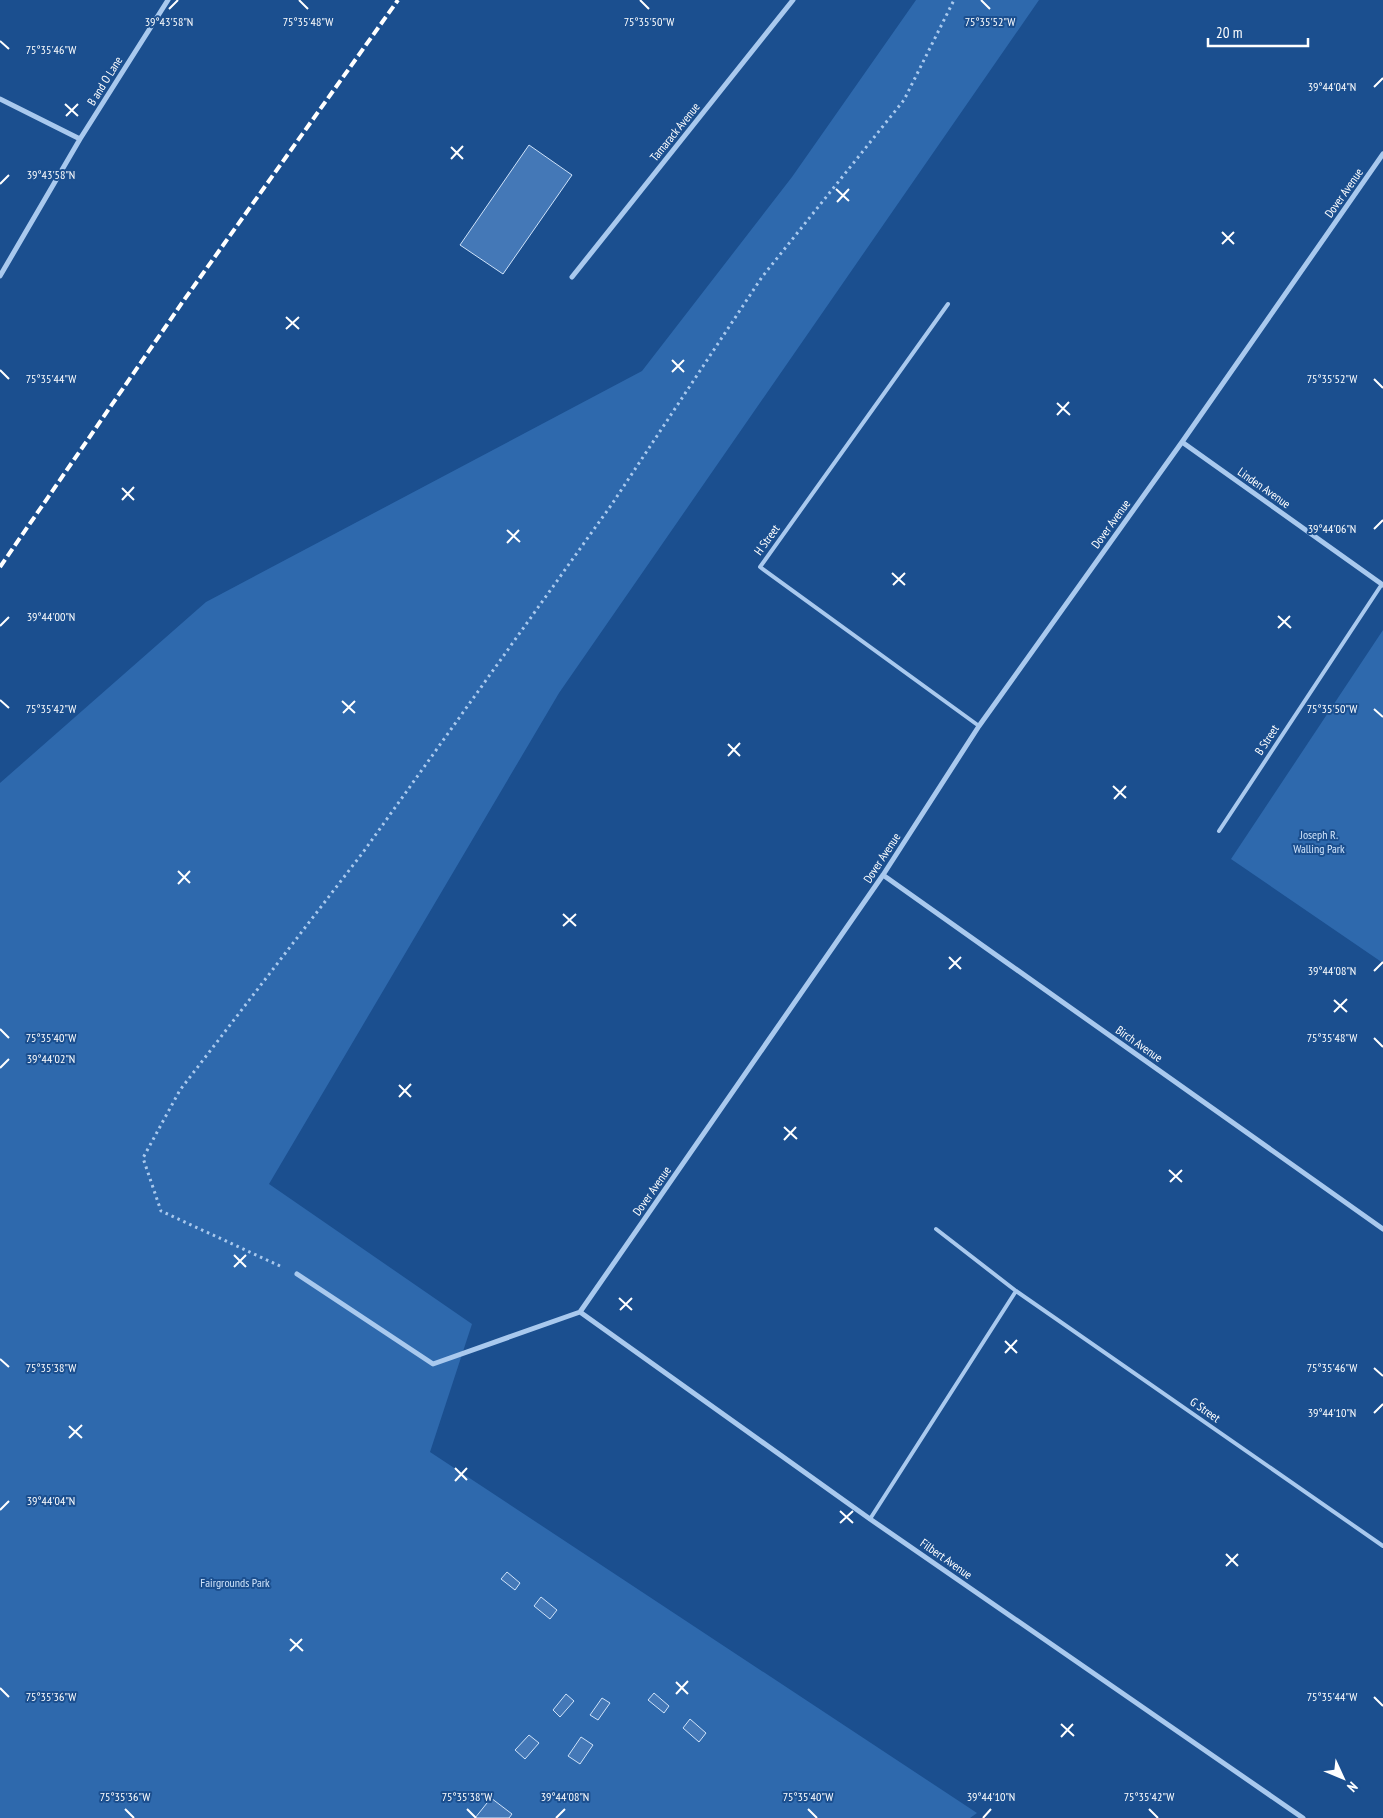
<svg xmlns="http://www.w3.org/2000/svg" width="1383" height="1818" font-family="'PT Sans Narrow',sans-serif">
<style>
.green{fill:#2e69ad}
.building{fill:#4478b7;stroke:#cfe3fa}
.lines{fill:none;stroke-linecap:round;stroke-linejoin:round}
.path{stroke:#a9c9ee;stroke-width:3;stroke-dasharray:2.5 4;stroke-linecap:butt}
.service{stroke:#a9c9ee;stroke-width:4}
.minor{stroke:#a9c9ee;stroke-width:5}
.rail{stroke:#fff;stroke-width:4;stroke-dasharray:9 4;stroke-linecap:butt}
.ticks{fill:none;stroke:#fff;stroke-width:2}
.labels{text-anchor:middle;stroke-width:4;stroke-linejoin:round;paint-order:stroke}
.street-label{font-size:12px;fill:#fff;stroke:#1b4f8f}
.park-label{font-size:12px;fill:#cfe3fa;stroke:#1b4f8f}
.ticks-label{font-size:12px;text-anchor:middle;fill:#fff;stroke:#1b4f8f;stroke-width:4;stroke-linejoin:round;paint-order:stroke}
</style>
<rect width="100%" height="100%" fill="#1b4f8f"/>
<!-- green -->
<path class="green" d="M916 0H1039L559 693 269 1184 472 1324 430 1452 977 1813 970 1818H0V783L206 602 642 371 792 177Z
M1383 630V963L1231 859Z"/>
<!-- building -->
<path class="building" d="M529 145 572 175 503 274 460 245Z
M507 1572 520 1583 515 1590 501 1579Z
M541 1597 557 1610 550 1619 534 1606Z
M654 1693 669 1706 664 1713 648 1700Z
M566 1694 574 1701 560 1717 553 1710Z
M602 1698 610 1703 598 1720 590 1715Z
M690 1719 706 1733 699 1742 683 1728Z
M529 1735 539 1743 525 1759 515 1750Z
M581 1737 593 1745 580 1764 568 1756Z
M491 1798 512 1814 509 1818H475Z"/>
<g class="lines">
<!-- path -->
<path class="path" d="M280 1266 161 1211 143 1158 180 1090 364 851 612 504 762 277 904 100 954 0"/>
<!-- service -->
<path class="service" d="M948 304 760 567 979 726
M1219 831 1382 584
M936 1229 1016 1291 1383 1546
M870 1519 1016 1291"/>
<!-- minor -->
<path class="minor" d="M0 99 80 139
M0 276 80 139 168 0
M572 277 793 0
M1182 442 1383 585
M883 875 1383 1229
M297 1274 433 1364 580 1312 883 875 979 726 1182 442 1383 154
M580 1312 870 1519 1303 1818"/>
<!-- rail -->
<path class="rail" d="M0 567 184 300 398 0"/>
</g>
<!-- ticks -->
<path class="ticks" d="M299 0 308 9M640 0 649 9M981 0 990 9M169 9 178 0M0 41 9 49M1374 87 1383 78M65 104 78 116M66 116 78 104M451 147 463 159M451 159 463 146M0 184 9 175M836 189 849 201M837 202 849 189M1222 232 1234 244M1222 244 1234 232M286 317 299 329M286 329 299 317M672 360 684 372M0 370 9 379M672 372 684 360M1374 379 1383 388M1057 403 1070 415M1057 415 1069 402M122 488 134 500M122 500 134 487M1374 529 1383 520M507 530 520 542M507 543 519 530M892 573 905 585M893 585 905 573M1278 616 1291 628M0 626 9 617M1278 628 1290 616M0 700 9 708M342 701 355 713M1374 709 1383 717M343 713 355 701M728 744 740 756M728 756 740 743M1113 786 1126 798M1114 799 1126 786M178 871 190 883M178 884 190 871M563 914 576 926M563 926 576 914M949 957 961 969M949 969 961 957M1374 971 1383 962M1334 1000 1347 1012M1334 1012 1347 999M0 1029 9 1038M1374 1038 1383 1047M0 1068 9 1059M399 1085 411 1097M399 1097 411 1084M784 1127 797 1139M784 1140 796 1127M1169 1170 1182 1182M1170 1182 1182 1170M234 1255 246 1267M234 1267 246 1255M619 1298 632 1310M620 1310 632 1298M1005 1341 1017 1353M1005 1353 1017 1340M0 1359 9 1367M1374 1368 1383 1376M1374 1413 1383 1404M69 1426 82 1438M69 1438 82 1425M455 1468 467 1480M455 1481 467 1468M0 1510 9 1501M840 1511 853 1523M840 1523 853 1511M1226 1554 1238 1566M1226 1566 1238 1554M290 1639 303 1651M290 1651 302 1639M676 1682 688 1694M0 1688 9 1697M676 1694 688 1681M1374 1697 1383 1706M1061 1724 1074 1736M1061 1737 1073 1724M125 1809 134 1818M467 1809 476 1818M808 1809 817 1818M1149 1809 1158 1818M556 1818 565 1809M983 1818 991 1809"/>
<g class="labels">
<!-- street labels -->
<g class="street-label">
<text transform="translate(105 81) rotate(-58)" y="4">B and O Lane</text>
<text transform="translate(675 132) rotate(-51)" y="4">Tamarack Avenue</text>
<text transform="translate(1344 193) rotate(-55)" y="4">Dover Avenue</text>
<text transform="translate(1264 488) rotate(35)" y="4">Linden Avenue</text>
<text transform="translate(1111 524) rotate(-54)" y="4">Dover Avenue</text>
<text transform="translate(767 540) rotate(-54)" y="4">H Street</text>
<text transform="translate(1267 740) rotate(-57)" y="4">B Street</text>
<text transform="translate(882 858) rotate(-57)" y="4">Dover Avenue</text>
<text transform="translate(1139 1044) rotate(35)" y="4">Birch Avenue</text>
<text transform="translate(652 1191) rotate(-55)" y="4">Dover Avenue</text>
<text transform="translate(1205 1410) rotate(35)" y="4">G Street</text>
<text transform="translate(946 1559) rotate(35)" y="4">Filbert Avenue</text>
</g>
<!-- park labels -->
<g class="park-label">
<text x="1319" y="839">Joseph R.<tspan x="1319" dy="14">Walling Park</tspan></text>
<text x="235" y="1587">Fairgrounds Park</text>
</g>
</g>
<g class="ticks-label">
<text x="308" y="26">75°35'48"W</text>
<text x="990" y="26">75°35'52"W</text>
<text x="649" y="26">75°35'50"W</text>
<text x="169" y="26">39°43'58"N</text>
<text x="51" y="54">75°35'46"W</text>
<text x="1332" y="91">39°44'04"N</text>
<text x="51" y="179">39°43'58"N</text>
<text x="51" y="383">75°35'44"W</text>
<text x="1332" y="383">75°35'52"W</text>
<text x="1332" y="533">39°44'06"N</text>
<text x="51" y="621">39°44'00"N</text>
<text x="51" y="713">75°35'42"W</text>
<text x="1332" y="713">75°35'50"W</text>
<text x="1332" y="975">39°44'08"N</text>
<text x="51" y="1042">75°35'40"W</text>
<text x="1332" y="1042">75°35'48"W</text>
<text x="51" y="1063">39°44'02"N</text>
<text x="51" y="1372">75°35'38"W</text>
<text x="1332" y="1372">75°35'46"W</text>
<text x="1332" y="1417">39°44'10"N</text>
<text x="51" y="1505">39°44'04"N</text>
<text x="51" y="1701">75°35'36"W</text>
<text x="1332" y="1701">75°35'44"W</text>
<text x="565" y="1801">39°44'08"N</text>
<text x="991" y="1801">39°44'10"N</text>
<text x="125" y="1801">75°35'36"W</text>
<text x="467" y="1801">75°35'38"W</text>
<text x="808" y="1801">75°35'40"W</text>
<text x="1149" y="1801">75°35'42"W</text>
</g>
<!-- north arrow -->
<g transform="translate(1343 1778) rotate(134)" stroke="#1b4f8f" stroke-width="4" paint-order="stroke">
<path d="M0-4L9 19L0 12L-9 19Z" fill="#ffffff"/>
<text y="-8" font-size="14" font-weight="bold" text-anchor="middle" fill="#ffffff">N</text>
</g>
<!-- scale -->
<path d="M1208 38v8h100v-8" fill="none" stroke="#ffffff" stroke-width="2.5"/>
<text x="1216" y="38" font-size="15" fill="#ffffff" stroke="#1b4f8f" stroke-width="4" paint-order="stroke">20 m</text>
</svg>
